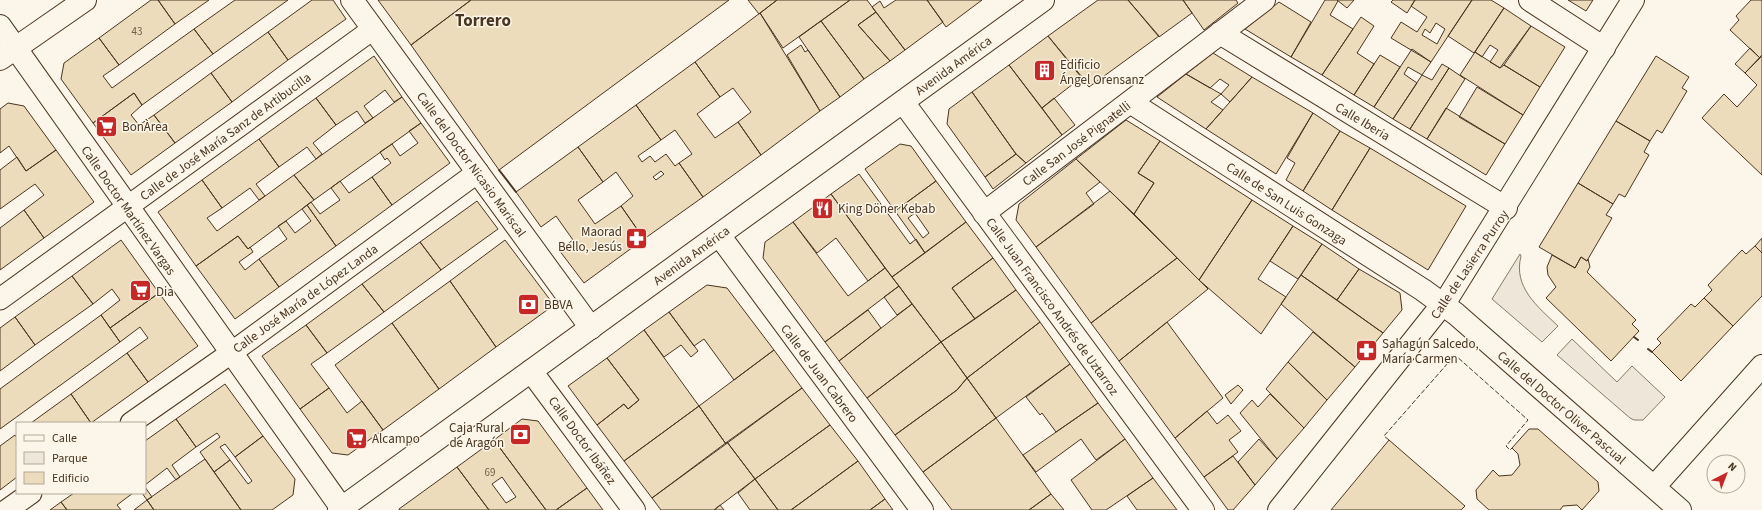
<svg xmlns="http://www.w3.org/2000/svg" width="1762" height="510" font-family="'Source Sans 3',sans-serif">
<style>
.green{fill:#ede6d9;stroke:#887966}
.building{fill:#ecdcbc;stroke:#4a3520;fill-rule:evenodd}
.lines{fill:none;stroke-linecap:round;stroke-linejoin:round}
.pedestrian-casing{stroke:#4a3520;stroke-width:23}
.minor-casing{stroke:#4a3520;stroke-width:24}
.tertiary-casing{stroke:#4a3520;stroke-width:24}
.primary-casing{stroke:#4a3520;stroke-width:24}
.pedestrian{stroke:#fbf6e9;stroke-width:21}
.minor{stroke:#fbf6e9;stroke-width:22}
.tertiary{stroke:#fbf6e9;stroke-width:22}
.primary{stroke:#fbf6e9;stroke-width:22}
.fence{stroke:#4a3520;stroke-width:1;stroke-dasharray:5 2;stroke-linecap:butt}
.wall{stroke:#4a3520;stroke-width:2}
.labels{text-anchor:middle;stroke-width:3;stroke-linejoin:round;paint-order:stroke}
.number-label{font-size:11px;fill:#725f47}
.poi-label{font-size:13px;fill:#4a3520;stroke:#fbf6e9;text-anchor:start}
.street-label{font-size:13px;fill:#4a3520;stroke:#fbf6e9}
.district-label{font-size:17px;font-weight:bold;fill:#4a3520;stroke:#fbf6e9}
</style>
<rect width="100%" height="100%" fill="#fbf6e9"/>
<!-- green -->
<path class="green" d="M1520 254 1521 256C1513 287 1537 306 1558 326L1542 342 1492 299Z
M1572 339 1617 382 1632 366 1665 397 1643 420H1634L1630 418 1557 355Z"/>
<!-- building -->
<path class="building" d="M151 0H158L175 24 119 65 99 38Z
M158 0H209L175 24Z
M235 0H288L213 54 194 29Z
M312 0H333L346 19 288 60 268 32Z
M378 0H471L411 45Z
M471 0H729L499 170 411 45Z
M748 0H777L759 14Z
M777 0H850L783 48 760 13Z
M850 0H867L876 12 858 25 890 61 864 79 821 21Z
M896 0H927L943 22 905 50 872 7 880 1 884 8Z
M927 0H982L946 27Z
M1098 0H1128L1159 36 1089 87 1048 36Z
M1128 0H1183L1192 13 1159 37Z
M1183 0H1236L1238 3 1204 30Z
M1325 0H1337L1338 1 1330 15 1353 29 1322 75 1291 57Z
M1337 0H1354L1347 8Z
M1393 0H1415L1407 13 1391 2Z
M1415 0H1472L1431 62 1391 38 1401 22 1417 32 1427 17 1411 6ZM1436 23 1445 29 1437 44 1422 35 1425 29 1430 33Z
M1472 0H1491L1504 8 1474 53 1448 36Z
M1568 0H1593L1586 11Z
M1751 0H1762V55L1760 58 1730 30 1739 20 1736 16Z
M1279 2 1311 22 1291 57 1245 29Z
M1504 8 1531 26 1500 68 1490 62 1498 50 1490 45 1482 57 1475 52Z
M876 12 905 50 890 61 858 25Z
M760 13 820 111 761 155 738 122 751 112 733 88 720 97 695 62Z
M1361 17 1374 26 1357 53 1374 64 1354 95 1322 75Z
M821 21 864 79 840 97 799 37Z
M1531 26 1565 47 1540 87 1504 65Z
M194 29 213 54 142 105 134 93 93 123 61 79 64 63 99 38 119 65 103 76 112 88Z
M268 32 288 60 232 102 211 73Z
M1048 36 1082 77 1042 108 1009 65Z
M801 45 805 52 808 50 840 97 820 111 787 55Z
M1750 48 1760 58 1745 73 1735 64Z
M1412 49 1431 62 1422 75 1408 67 1404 74 1417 83 1393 119 1374 107Z
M1475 52 1500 68 1504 65 1540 87 1523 115 1460 75Z
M1213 53 1252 77 1230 102 1221 94 1229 85 1220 79 1210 88 1186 74Z
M1380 55 1400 67 1374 107 1354 95Z
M1762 55V175L1702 118 1724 94 1737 107 1757 85 1745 73Z
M374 56 402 97 394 102 385 90 364 106 373 118 365 123 357 111 336 125 316 98Z
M1656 56 1689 77 1682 88 1687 91 1662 133 1657 130 1650 141 1616 121Z
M695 62 720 97 697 114 715 138 738 122 761 155 703 197 679 163 692 154 675 130 661 140 636 105Z
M1442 64 1449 68 1410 129 1393 119 1422 75 1432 80Z
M1009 65 1062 135 1026 163 1016 154 972 92Z
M1449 68 1465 79 1427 139 1410 129Z
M211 73 232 102 175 143 154 115Z
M1186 74 1221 94 1211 102 1223 110 1206 129 1157 97Z
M1252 77 1313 113 1276 174 1206 129Z
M1477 87 1523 115 1505 144 1459 117Z
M972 92 1016 154 985 177 947 124 949 109Z
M134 93 142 105 131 115 139 125 154 115 175 143 131 175 93 123Z
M402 97 421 123 314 200 294 175Z
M316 98 336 125 313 143 322 154 316 159 307 147 279 167 259 139Z
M1054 98 1075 125 1062 135 1042 108Z
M8 103 24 106 56 150 26 171 9 146 0 153V109Z
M636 105 661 140 638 156 642 162 650 156 655 162 666 154 675 166 679 163 703 197 644 239 621 206 633 196 616 172 603 182 578 147ZM661 171 664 174 656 180 653 177Z
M1446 108 1505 144 1486 175 1427 139Z
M1313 113 1340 131 1303 191 1286 180 1295 163 1287 158Z
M1126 120 1160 141 1138 173 1154 183 1134 214 1076 159Z
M1616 121 1650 141 1644 152 1649 155 1625 197 1619 194 1613 204 1578 183Z
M421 123 450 163 392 205 372 177 391 163 387 158 385 160 380 152 392 144 400 156 418 143 409 131Z
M1340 131 1370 148 1332 210 1303 191Z
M259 139 279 167 256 184 265 196 259 200 250 188 222 208 202 180Z
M1160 141 1252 200 1199 280 1134 214 1154 183 1138 173Z
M900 144 911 146 936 181 895 211 865 169Z
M578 147 603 182 578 200 595 224 621 206 644 239 584 283 559 250 573 240 556 216 541 227 516 192Z
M1370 148 1466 206 1428 270 1332 210Z
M56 150 94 202 44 238 24 210 44 195 35 184 0 209V170L17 157 26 171Z
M1016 154 1026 163 993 189 985 177Z
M1076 159 1100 182 1086 193 1094 204 1036 247 1016 220 1019 204Z
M859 174 910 244 916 239 925 253 892 277 831 194Z
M294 175 314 200 248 249 238 236 196 266 158 212 202 180 222 208 207 218 217 231Z
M372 177 392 205 336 246 307 205 311 202 320 214 340 200 331 188 340 181 349 193Z
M936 181 966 222 925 253 895 211ZM915 213 929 233 923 238 908 218Z
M1578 183 1613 204 1606 215 1612 218 1588 259 1587 261 1581 257 1575 268 1539 247Z
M1110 191 1177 258 1091 323 1036 247Z
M831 194 885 268 868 281 836 238 817 253 793 222Z
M1252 200 1293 226 1258 279 1286 297 1261 334 1199 280Z
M477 201 498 229 441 270 420 242Z
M307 205 336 246 279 287 259 259 287 239 278 226 286 221 295 233 311 221 302 209Z
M24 210 44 238 0 270V228Z
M793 222 848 296 885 268 899 286 825 342 763 258 765 242Z
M966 222 993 258 952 288 975 319 941 342 892 277Z
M1293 226 1322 244 1298 279 1270 261Z
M238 236 248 249 250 247 253 252 239 262 245 270 259 259 279 287 235 319 196 266Z
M1762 238V253L1755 246Z
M121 240 159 293 110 328 101 315 120 300 112 289 93 304 72 276Z
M505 240 554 305 496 347 450 281Z
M420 242 441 270 384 312 362 284Z
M1322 244 1359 269 1337 300 1301 275Z
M1755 246 1762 253V296L1733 326 1704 298 1712 290 1708 285 1742 250 1746 254Z
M1552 255 1575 268 1581 257 1587 261 1588 259 1590 267 1587 272 1636 320 1632 324 1639 331 1611 361 1546 298 1556 287 1548 275 1547 267Z
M993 258 1016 290 975 319 952 288Z
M1177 258 1208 289 1119 361 1091 323Z
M1359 269 1400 293 1402 310 1383 333 1337 300Z
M1301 275 1383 333 1355 367 1281 304Z
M72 276 93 304 35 345 15 317Z
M450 281 496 347 439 389 392 323Z
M362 284 384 312 327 353 306 325Z
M707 285 727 288 774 350 734 380 704 339 694 346 669 312Z
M899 286 912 304 897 315 884 297Z
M1016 290 1040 322 967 378 941 342Z
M159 293 198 346 148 382 127 353 148 338 140 327 120 342 110 328Z
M1704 298 1733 326 1681 381 1652 352 1661 343 1657 339 1691 304 1695 307Z
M912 304 941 342 867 398 839 361Z
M868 310 881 328 839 361 825 342Z
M669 312 698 351 691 357 681 345 664 357 644 330Z
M101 315 120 342 0 429V389Z
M15 317 35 345 0 371V328Z
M1040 322 1070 364 996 418 967 378Z
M1167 322 1223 398 1175 438 1119 361Z
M392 323 439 389 383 430 335 365Z
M306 325 327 353 311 364 329 388 300 409 262 356Z
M644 330 699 406 624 461 597 425 624 404 628 409 639 400 607 358Z
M1313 332 1355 367 1327 400 1288 362Z
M941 342 967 378 957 390 895 435 867 398Z
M774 350 802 388 726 444 699 406Z
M127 353 148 382 91 423 71 394Z
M607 358 639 400 628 409 624 404 597 425 568 386Z
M1288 362 1327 400 1304 428 1266 389Z
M1070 364 1098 403 1056 432 1042 413 1040 415 1026 397Z
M967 378 996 418 923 472 895 435 957 390Z
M225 384 263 436 235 457 225 444 220 447 230 460 214 472 200 452 220 437 217 433 196 447 176 419Z
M1238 385 1243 390 1231 404 1225 395Z
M329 388 347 413 362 401 383 430 348 455 332 453 300 409Z
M802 388 830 425 755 479 727 442Z
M71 394 91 423H31Z
M1270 394 1304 428 1277 459 1240 413 1252 400 1258 407Z
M1098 403 1125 439 1096 460 1081 439 1036 472 1023 455Z
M699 406 726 444 652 498 624 461Z
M1207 411 1217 424 1228 415 1241 431 1229 440 1238 452 1204 477 1175 438Z
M996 418 1051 494 1029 510H952L923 472Z
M176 419 196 447 172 465 180 477 176 480 167 468 145 485V441Z
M522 419 538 421 587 488 556 510H546L494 440Z
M830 425 858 461 791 510H778L755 479Z
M1529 429H1538L1598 482 1599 491 1582 510 1577 505 1563 506 1560 510H1489L1477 499 1476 490 1493 470 1499 476 1512 475 1520 465 1518 454 1512 448Z
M15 435 17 438V477L0 490V446Z
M263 436 295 479 293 495 272 510H241L214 472 230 460 248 484 252 481 235 457Z
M1125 439 1153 478 1106 510H1092L1071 480Z
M1259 439 1277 459 1255 485 1238 462Z
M494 440 546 510H489L457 467ZM502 477 516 497 506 503 492 484Z
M1389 440 1465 506 1461 510H1331Z
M727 442 755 479 714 510H661L652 498Z
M1233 456 1255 485 1233 510H1228L1204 477Z
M205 459 241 510H154L147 500Z
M858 461 885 499 870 510H791Z
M457 467 489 510H399V509Z
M1153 478 1177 510H1137L1127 496Z
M755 479 778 510H750L738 493Z
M145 487 152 497 147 500 142 493H145Z
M587 488 603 510H556Z
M74 493H133L117 505 121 510H67L61 502Z
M1051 494 1064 510H1029Z
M885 499 893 510H870Z
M147 500 154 510H134Z
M61 502 67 510H50Z
M720 505 724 510H714Z"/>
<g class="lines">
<defs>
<path id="pedestrian" d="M0 299 373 29
M131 423 231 353 478 172
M7 510 31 493"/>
<path id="minor" d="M352 0 591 328
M1530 0 1604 48
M0 26 343 510
M1220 33 1506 208
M903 102 1203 510
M1130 102 1423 290 1456 314 1680 510
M984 213 1264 0
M719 235 922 510
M531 371 634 510
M1654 487 1762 366"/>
<path id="tertiary" d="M1279 510 1449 296 1633 0"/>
<path id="primary" d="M0 59 85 0
M339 510 1043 0"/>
</defs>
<!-- pedestrian casing -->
<use href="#pedestrian" class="pedestrian-casing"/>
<!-- minor casing -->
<use href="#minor" class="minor-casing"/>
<!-- tertiary casing -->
<use href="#tertiary" class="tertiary-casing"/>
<!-- primary casing -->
<use href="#primary" class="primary-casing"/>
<!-- pedestrian -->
<use href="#pedestrian" class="pedestrian"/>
<!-- minor -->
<use href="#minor" class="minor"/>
<!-- tertiary -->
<use href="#tertiary" class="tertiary"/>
<!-- primary -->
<use href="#primary" class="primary"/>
<!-- fence -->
<path class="fence" d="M1389 440 1384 436 1455 355 1528 420 1506 446 1510 450 1512 448"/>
<!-- wall -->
<path class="wall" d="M499 170 516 192
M1634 337 1638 340
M1648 349 1652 352"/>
</g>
<!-- icons -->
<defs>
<symbol id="building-square" viewBox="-11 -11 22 22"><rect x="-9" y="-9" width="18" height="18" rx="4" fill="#c62828" stroke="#fbf6e9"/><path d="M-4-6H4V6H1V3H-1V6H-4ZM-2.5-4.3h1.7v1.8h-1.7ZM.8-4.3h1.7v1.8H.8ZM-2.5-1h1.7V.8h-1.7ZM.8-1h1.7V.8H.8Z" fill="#fff"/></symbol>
<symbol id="supermarket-square" viewBox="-11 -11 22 22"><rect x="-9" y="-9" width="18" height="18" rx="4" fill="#c62828" stroke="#fbf6e9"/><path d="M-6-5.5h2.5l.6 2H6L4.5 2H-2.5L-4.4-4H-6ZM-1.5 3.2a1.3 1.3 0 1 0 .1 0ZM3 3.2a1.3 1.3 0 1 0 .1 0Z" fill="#fff"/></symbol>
<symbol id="restaurant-square" viewBox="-11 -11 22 22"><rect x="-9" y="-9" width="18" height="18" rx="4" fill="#c62828" stroke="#fbf6e9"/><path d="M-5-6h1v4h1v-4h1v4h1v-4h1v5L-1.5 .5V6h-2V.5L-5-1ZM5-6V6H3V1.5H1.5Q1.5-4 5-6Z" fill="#fff"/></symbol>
<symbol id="pharmacy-square" viewBox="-11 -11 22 22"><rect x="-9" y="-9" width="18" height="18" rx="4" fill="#c62828" stroke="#fbf6e9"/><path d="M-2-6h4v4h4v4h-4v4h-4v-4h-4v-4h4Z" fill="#fff"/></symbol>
<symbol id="bank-square" viewBox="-11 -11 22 22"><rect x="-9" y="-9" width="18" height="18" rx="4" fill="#c62828" stroke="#fbf6e9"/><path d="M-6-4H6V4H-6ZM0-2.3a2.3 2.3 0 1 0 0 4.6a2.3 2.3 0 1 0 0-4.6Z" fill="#fff"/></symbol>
</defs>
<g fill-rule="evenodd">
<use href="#building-square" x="1032" y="58" width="25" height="25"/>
<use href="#supermarket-square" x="94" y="114" width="25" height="25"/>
<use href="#restaurant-square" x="810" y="196" width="25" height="25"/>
<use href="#pharmacy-square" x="624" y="226" width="25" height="25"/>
<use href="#supermarket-square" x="128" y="278" width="25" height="25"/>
<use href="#bank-square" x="516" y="292" width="25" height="25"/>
<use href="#pharmacy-square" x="1354" y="338" width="25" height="25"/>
<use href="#bank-square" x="508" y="422" width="25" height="25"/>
<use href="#supermarket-square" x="344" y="426" width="25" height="25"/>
</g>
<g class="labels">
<!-- number labels -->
<g class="number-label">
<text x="137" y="35">43</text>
<text x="490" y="476">69</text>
</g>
<!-- poi labels -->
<g class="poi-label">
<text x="1060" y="69">Edificio<tspan x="1060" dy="15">Ángel Orensanz</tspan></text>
<text x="122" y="131">BonÀrea</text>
<text x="838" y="213">King Döner Kebab</text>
<text x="622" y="236" text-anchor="end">Maorad<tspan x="622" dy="15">Bello, Jesús</tspan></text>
<text x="156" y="296">Dia</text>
<text x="544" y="309">BBVA</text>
<text x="1382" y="348">Sahagún Salcedo,<tspan x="1382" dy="15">María Carmen</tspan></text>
<text x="504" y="432" text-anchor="end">Caja Rural<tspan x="504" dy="15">de Aragón</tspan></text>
<text x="372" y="443">Alcampo</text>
</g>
<!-- street labels -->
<g class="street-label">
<text transform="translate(953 65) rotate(-36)" y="5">Avenida América</text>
<text transform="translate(1363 121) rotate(31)" y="5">Calle Iberia</text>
<text transform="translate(225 136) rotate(-36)" y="5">Calle de José María Sanz de Artibucilla</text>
<text transform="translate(1076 143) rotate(-37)" y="5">Calle San José Pignatelli</text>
<text transform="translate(472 164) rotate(54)" y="5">Calle del Doctor Nicasio Mariscal</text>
<text transform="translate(1287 203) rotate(33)" y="5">Calle de San Luis Gonzaga</text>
<text transform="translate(129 210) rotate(55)" y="5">Calle Doctor Martínez Vargas</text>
<text transform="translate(691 255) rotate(-36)" y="5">Avenida América</text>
<text transform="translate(1469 264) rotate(-56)" y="5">Calle de Lasierra Purroy</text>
<text transform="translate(305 298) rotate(-36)" y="5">Calle José María de López Landa</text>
<text transform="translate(1053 306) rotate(54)" y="5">Calle Juan Francisco Andrés de Uztarroz</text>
<text transform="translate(820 373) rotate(53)" y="5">Calle de Juan Cabrero</text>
<text transform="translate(1562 407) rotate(41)" y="5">Calle del Doctor Oliver Pascual</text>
<text transform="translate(583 440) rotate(54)" y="5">Calle Doctor Ibáñez</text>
</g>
<!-- district labels -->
<g class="district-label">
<text x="483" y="26">Torrero</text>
</g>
</g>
<!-- legend -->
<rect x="16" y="422" width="130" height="72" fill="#fbf6e9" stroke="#b4a999"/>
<rect x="24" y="435" width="20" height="6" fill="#fbf6e9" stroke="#b4a999"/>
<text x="52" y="442" font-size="12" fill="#4a3520">Calle</text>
<rect x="24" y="452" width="20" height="12" fill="#ede6d9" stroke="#b4a999"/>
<text x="52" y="462" font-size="12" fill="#4a3520">Parque</text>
<rect x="24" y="472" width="20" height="12" fill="#ecdcbc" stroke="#b4a999"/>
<text x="52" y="482" font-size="12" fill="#4a3520">Edificio</text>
<!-- north arrow -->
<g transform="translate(1726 474) rotate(42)"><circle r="19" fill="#fbf6e9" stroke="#b4a999"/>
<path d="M0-3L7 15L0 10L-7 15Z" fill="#c62828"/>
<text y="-6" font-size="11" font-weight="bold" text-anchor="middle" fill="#4a3520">N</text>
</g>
</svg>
